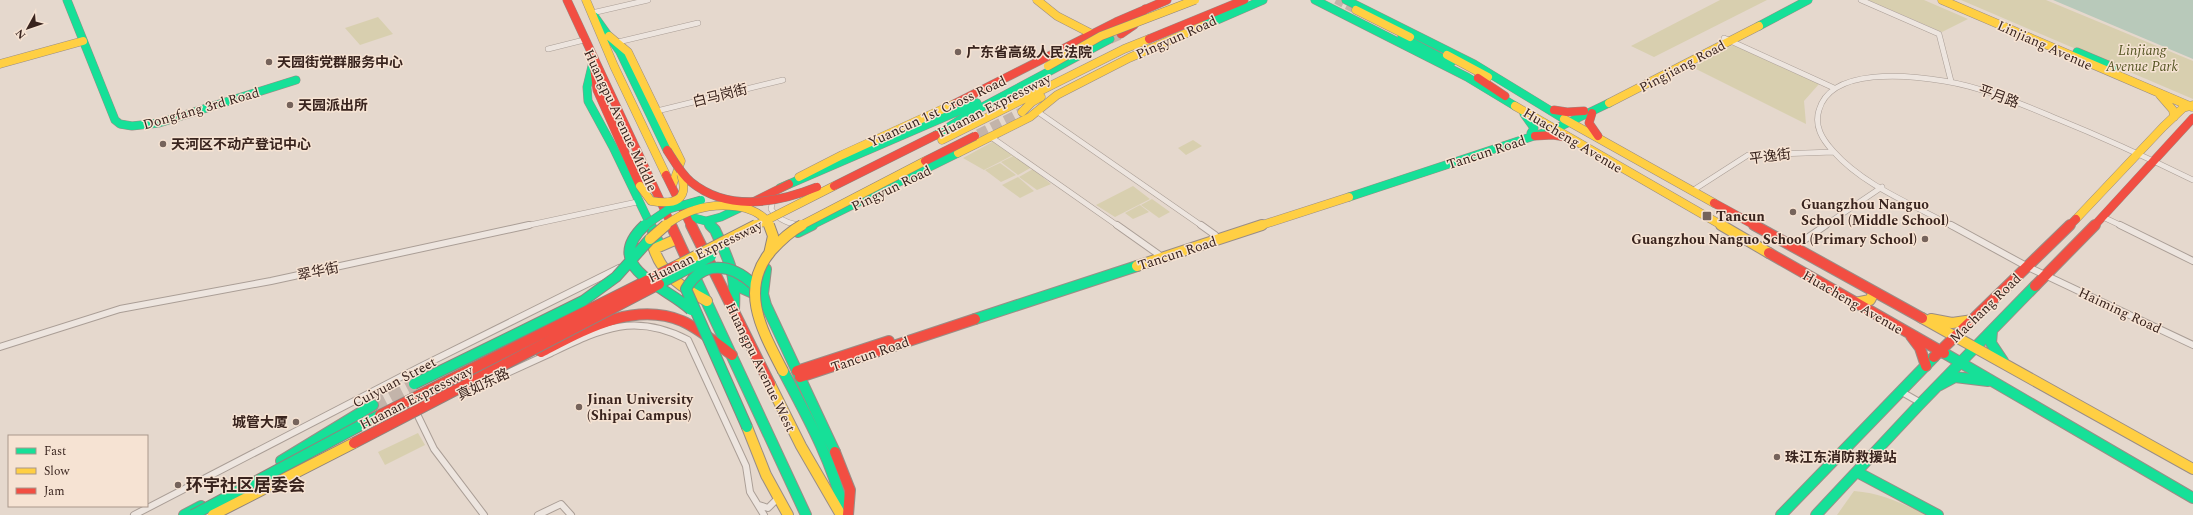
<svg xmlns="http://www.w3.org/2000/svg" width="2193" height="515" font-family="Spectral,'Noto Sans SC',serif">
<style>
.green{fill:#d8cfaf}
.water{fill:#b8c9ba}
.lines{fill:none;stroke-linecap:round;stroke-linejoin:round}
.secondary-tunnel{stroke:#c3b4aa;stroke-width:8;stroke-dasharray:8 4;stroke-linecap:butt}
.highway-tunnel-far1{stroke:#c3b4aa;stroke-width:10;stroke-dasharray:10 5;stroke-linecap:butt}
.highway-tunnel{stroke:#c3b4aa;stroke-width:13;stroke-dasharray:13 6;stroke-linecap:butt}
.street-far1-casing{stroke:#aa9e96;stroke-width:6}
.street-casing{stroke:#aa9e96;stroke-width:8}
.fast-far1-casing{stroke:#9a8d86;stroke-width:9}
.fast-casing{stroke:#9a8d86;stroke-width:12}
.slow-far1-casing{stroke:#9a8d86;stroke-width:9}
.slow-casing{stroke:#9a8d86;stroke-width:12}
.jam-far1-casing{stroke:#9a8d86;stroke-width:9}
.jam-casing{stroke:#9a8d86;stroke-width:12}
.street-far1{stroke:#ede5df;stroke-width:5}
.street{stroke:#ede5df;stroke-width:6}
.fast-far1{stroke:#16e098;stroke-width:8}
.fast{stroke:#16e098;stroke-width:10}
.slow-far1{stroke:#ffcf43;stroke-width:8}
.slow{stroke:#ffcf43;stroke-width:10}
.jam-far1{stroke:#f24e42;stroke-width:8}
.jam{stroke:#f24e42;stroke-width:10}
.fast-bridge-far1-casing{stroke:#90837d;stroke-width:9;stroke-linecap:butt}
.fast-bridge-casing{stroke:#90837d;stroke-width:12;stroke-linecap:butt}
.slow-bridge-far1-casing{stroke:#90837d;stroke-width:9;stroke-linecap:butt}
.slow-bridge-casing{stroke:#90837d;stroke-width:12;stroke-linecap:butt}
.jam-bridge-far1-casing{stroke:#90837d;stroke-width:9;stroke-linecap:butt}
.jam-bridge-casing{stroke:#90837d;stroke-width:12;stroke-linecap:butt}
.fast-bridge-far1{stroke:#16e098;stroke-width:8}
.fast-bridge{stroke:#16e098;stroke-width:10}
.slow-bridge-far1{stroke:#ffcf43;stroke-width:8}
.slow-bridge{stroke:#ffcf43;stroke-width:10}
.jam-bridge-far1{stroke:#f24e42;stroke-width:8}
.jam-bridge{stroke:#f24e42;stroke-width:10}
.poi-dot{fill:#75635b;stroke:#f6e3d3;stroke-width:1.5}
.labels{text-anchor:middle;stroke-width:3;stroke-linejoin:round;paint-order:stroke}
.street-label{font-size:14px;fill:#39241e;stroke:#f6e3d3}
.park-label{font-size:14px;font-style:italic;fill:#565624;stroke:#f6e3d3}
.poi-label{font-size:14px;font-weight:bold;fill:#39241e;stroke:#f6e3d3;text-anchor:start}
.near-poi-label{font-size:17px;font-weight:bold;fill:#39241e;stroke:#f6e3d3;text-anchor:start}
</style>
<rect width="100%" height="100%" fill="#e5d8cd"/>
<!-- green -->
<path class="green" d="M1720 0H1767L1654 57 1631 46Z
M1868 0H1924L1968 19 1942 32Z
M1961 0H2046L2193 61V99Z
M378 17 393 34 360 45 345 28Z
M1733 45 1819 84 1804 101 1806 124 1692 67Z
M1193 140 1202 146 1186 155 1178 148Z
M994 141 1015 154 984 170 963 158Z
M1015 155 1032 167 1018 175 1001 162Z
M1000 163 1016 175 1001 182 985 170Z
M1033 169 1051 184 1037 190 1019 177Z
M1018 177 1034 191 1020 198 1002 185Z
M1133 186 1150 199 1115 217 1096 205Z
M1152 199 1170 212 1159 218 1141 205Z
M1140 205 1149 212 1133 219 1125 213Z
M418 433 425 445 385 465 378 452Z
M1854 491C1881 493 1902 503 1926 515H1837Z"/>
<!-- water -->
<path class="water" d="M2053 0H2193V59Z"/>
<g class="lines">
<!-- secondary-tunnel -->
<path class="secondary-tunnel" d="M1336 0 1356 10"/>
<!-- highway-tunnel-far1 -->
<path class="highway-tunnel-far1" d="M1110 39 1121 34
M967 144 975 136 1022 112"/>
<!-- highway-tunnel -->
<path class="highway-tunnel" d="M373 405 414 384"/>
<defs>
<path id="street-far1" d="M1861 0 1939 34 1951 81
M592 13 648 0
M1724 38 1834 88
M618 42 698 23
M548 49 584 40
M657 111 783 80
M1038 112 1202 226
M991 137 1118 226
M1692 191 1748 155 1833 152
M773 200 771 209C777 219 787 223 798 225
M2103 217 2122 226
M525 226 637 202
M1824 226 1882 187
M1952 226C1912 204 1864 186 1833 151 1822 139 1814 126 1819 110 1831 67 1909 75 1944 81 1982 87 2019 103 2055 118 2102 137 2148 158 2193 180"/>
<path id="street" d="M1117 225 1158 254
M1201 225 1215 235
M1951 225 2028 267 2193 345
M2120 225 2193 261
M1794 247 1826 225
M0 347 120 309 271 281 529 225
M479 386C503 375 527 364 551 353 601 329 634 312 688 340L746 466 750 492 764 515
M1900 391 1921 403
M417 414 434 449 484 515
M759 505 768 508 778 498
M134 515 420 367 619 268
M538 515 561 504 571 515"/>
<path id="fast-far1" d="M67 0 115 120 120 124 132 126 159 123 296 80
M1315 0 1467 77 1515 106
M1346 0 1474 64 1564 119
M595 17 620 52 667 150
M1203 26 1263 0
M1759 26 1808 0
M1402 37 1451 63
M2077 52 2115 68
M593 62 587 87 588 101 613 147 651 226
M1524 114 1534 128 1531 133
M936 135 971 113 1110 39
M780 188 977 103
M1349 197 1555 129 1609 103
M686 216 706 221 711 226
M706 221 721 217 744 206
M810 226 958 153"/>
<path id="fast" d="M650 225 660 246
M710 225 715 230C730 263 736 272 734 310
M798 232 812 225
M766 269 763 294 766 305 835 452
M695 277 806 515
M735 285 764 298
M975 319 1137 266
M1992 331 1991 343 2003 361
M1944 353 2193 498
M783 371C808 418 833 463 845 515
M1938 386 1955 377 1988 381
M281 461 373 405
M1857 472 1938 515
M184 515 201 506
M1781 515 1934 357
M1816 515 1919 405 2035 286"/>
<path id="slow-far1" d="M586 0 614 66 666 175
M1037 0 1057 16 1092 34
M1942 0 2192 107
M1356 10 1410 37
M609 36 628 52 681 161 672 186
M1447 55 1488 77
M0 64 83 41
M2160 95 2173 110 2174 117
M1609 103 1759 26
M1515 106 1723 226
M1022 112 1032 102 1041 97
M1564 119 1714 203
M942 140 1124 49 1149 39
M958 153 1030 117 1057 95 1129 58 1203 26
M799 177 842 155 954 104
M2076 219 2163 127 2183 108 2193 105
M1259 226 1349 197"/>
<path id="slow" d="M1721 225 1769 253
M677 239 654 249C663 276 683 288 707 301
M1137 266 1262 225
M1855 303 1870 300 1874 292
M1922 318 2193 469
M1931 319 1952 323 1973 320
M770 384 801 446 841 515
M747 427 766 475 788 515"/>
<path id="jam-far1" d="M567 0 672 226
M1121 34 1134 25 1145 9
M1149 39 1244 0
M593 60 597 90 640 186
M1478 78 1505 96
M954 104 1116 22 1167 0
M1554 110 1567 112 1584 111
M1592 113 1589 123 1598 136
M1535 136 1553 135 1565 137
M666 175 691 226
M755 201 789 184
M1714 203 1756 226
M2069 226 2076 219
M2094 226 2193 118"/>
<path id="jam" d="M671 225 695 277
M691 225 770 384
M1754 225 1922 318
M1769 253 1944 353
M2035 286 2095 225
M1911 336 1920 348 1926 366
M541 352C584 330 633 301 682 321 700 329 716 343 732 355
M1934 357 2070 225
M797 371 889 341
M800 377 975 319
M835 452 850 490 848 515"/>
</defs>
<!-- street-far1 casing -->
<use href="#street-far1" class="street-far1-casing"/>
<!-- street casing -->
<use href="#street" class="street-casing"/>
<!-- fast-far1 casing -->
<use href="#fast-far1" class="fast-far1-casing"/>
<!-- fast casing -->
<use href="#fast" class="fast-casing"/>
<!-- slow-far1 casing -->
<use href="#slow-far1" class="slow-far1-casing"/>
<!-- slow casing -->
<use href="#slow" class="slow-casing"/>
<!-- jam-far1 casing -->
<use href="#jam-far1" class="jam-far1-casing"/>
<!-- jam casing -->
<use href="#jam" class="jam-casing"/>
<!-- street-far1 -->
<use href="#street-far1" class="street-far1"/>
<!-- street -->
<use href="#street" class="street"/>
<!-- fast-far1 -->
<use href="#fast-far1" class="fast-far1"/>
<!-- fast -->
<use href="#fast" class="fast"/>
<!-- slow-far1 -->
<use href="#slow-far1" class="slow-far1"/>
<!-- slow -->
<use href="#slow" class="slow"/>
<!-- jam-far1 -->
<use href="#jam-far1" class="jam-far1"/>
<!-- jam -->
<use href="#jam" class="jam"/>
<defs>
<path id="fast-bridge-far1" d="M644 226 669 209 701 200"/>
<path id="fast-bridge" d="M645 225C599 268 667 286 691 310
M659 284 711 256
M414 384 583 301 616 277 650 239
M747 427 686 289C702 260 731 263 753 284
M193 515 380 415"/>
<path id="slow-bridge-far1" d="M1048 66 1101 36 1195 0
M640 186 651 201C674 205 690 201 681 174
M664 226C673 220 683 213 694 210 717 203 757 202 770 226
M755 226 834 186
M800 226 925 161"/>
<path id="slow-bridge" d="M650 239 666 225
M769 254 773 236 769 225
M676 266 756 225
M783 371C763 332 738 290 771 251 780 241 791 231 802 225
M213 515 354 443"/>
<path id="jam-bridge-far1" d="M667 150C674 161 681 174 691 182 728 212 777 203 817 187
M925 161 975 136
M834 186 936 135"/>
<path id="jam-bridge" d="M380 415 676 266
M354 443 659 284"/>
</defs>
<!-- fast-bridge-far1 casing -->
<use href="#fast-bridge-far1" class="fast-bridge-far1-casing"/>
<!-- fast-bridge casing -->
<use href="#fast-bridge" class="fast-bridge-casing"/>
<!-- slow-bridge-far1 casing -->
<use href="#slow-bridge-far1" class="slow-bridge-far1-casing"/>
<!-- slow-bridge casing -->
<use href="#slow-bridge" class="slow-bridge-casing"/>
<!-- jam-bridge-far1 casing -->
<use href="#jam-bridge-far1" class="jam-bridge-far1-casing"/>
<!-- jam-bridge casing -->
<use href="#jam-bridge" class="jam-bridge-casing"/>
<!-- fast-bridge-far1 -->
<use href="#fast-bridge-far1" class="fast-bridge-far1"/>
<!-- fast-bridge -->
<use href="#fast-bridge" class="fast-bridge"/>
<!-- slow-bridge-far1 -->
<use href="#slow-bridge-far1" class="slow-bridge-far1"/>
<!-- slow-bridge -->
<use href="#slow-bridge" class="slow-bridge"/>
<!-- jam-bridge-far1 -->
<use href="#jam-bridge-far1" class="jam-bridge-far1"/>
<!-- jam-bridge -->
<use href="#jam-bridge" class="jam-bridge"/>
</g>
<!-- markers -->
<g class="poi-dot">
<circle cx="958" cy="52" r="4"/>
<circle cx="269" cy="62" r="4"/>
<circle cx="290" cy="105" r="4"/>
<circle cx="163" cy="144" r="4"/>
<circle cx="1793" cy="212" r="4"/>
<rect x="1702" y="211" width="10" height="10" rx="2"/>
<circle cx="1925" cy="239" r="4"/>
<circle cx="579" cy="407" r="4"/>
<circle cx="296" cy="422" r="4"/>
<circle cx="1777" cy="457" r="4"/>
<circle cx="178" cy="485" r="4"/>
</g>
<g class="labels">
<!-- street labels -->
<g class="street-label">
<text transform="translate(1176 37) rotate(-24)" y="5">Pingyun Road</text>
<text transform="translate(2045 45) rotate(24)" y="5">Linjiang Avenue</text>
<text transform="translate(1682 66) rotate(-28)" y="5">Pingjiang Road</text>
<text transform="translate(720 95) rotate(-14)" y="5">白马岗街</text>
<text transform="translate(1999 96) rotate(20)" y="5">平月路</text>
<text transform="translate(994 105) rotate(-27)" y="5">Huanan Expressway</text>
<text transform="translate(201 108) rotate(-16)" y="5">Dongfang 3rd Road</text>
<text transform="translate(937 111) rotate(-25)" y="5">Yuancun 1st Cross Road</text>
<text transform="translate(621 120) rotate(65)" y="5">Huangpu Avenue Middle</text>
<text transform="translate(1573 140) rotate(31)" y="5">Huacheng Avenue</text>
<text transform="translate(1486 152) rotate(-18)" y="5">Tancun Road</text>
<text transform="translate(1770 156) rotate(-7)" y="5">平逸街</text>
<text transform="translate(891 188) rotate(-26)" y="5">Pingyun Road</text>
<text transform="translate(705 251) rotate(-26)" y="5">Huanan Expressway</text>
<text transform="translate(1177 253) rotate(-18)" y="5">Tancun Road</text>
<text transform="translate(318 271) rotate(-12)" y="5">翠华街</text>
<text transform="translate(1853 302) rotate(30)" y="5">Huacheng Avenue</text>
<text transform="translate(1985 308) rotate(-44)" y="5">Machang Road</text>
<text transform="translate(2120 310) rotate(25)" y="5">Haiming Road</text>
<text transform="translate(870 354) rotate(-19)" y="5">Tancun Road</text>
<text transform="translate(761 367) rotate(64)" y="5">Huangpu Avenue West</text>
<text transform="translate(394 382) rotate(-28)" y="5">Cuiyuan Street</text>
<text transform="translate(483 384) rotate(-25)" y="5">真如东路</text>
<text transform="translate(416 397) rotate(-27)" y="5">Huanan Expressway</text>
</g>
<!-- park labels -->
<g class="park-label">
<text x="2142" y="55">Linjiang<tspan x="2142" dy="16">Avenue Park</tspan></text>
</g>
<!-- poi labels -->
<g class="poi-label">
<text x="966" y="57">广东省高级人民法院</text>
<text x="277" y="67">天园街党群服务中心</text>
<text x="298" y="110">天园派出所</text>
<text x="171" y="149">天河区不动产登记中心</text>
<text x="1801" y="209">Guangzhou Nanguo<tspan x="1801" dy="16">School (Middle School)</tspan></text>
<text x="1716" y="221">Tancun</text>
<text x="1917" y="244" text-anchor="end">Guangzhou Nanguo School (Primary School)</text>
<text x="587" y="404">Jinan University<tspan x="587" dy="16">(Shipai Campus)</tspan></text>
<text x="288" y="427" text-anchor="end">城管大厦</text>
<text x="1785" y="462">珠江东消防救援站</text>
</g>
<!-- near-poi labels -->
<g class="near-poi-label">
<text x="186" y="491">环宇社区居委会</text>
</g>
</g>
<!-- legend -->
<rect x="8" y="435" width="140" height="72" fill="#f6e3d3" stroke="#aa978b"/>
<rect x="16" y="448" width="20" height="6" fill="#16e098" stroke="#aa978b"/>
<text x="44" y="455" font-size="12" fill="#39241e">Fast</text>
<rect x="16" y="468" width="20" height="6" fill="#ffcf43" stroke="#aa978b"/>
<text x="44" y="475" font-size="12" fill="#39241e">Slow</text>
<rect x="16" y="488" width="20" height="6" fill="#f24e42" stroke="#aa978b"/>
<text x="44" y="495" font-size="12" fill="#39241e">Jam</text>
<!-- north arrow -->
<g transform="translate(28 28) rotate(230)" stroke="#f6e3d3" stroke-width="3" paint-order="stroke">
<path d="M0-3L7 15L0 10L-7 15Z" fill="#39241e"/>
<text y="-6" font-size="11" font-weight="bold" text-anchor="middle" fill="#39241e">N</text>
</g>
</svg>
